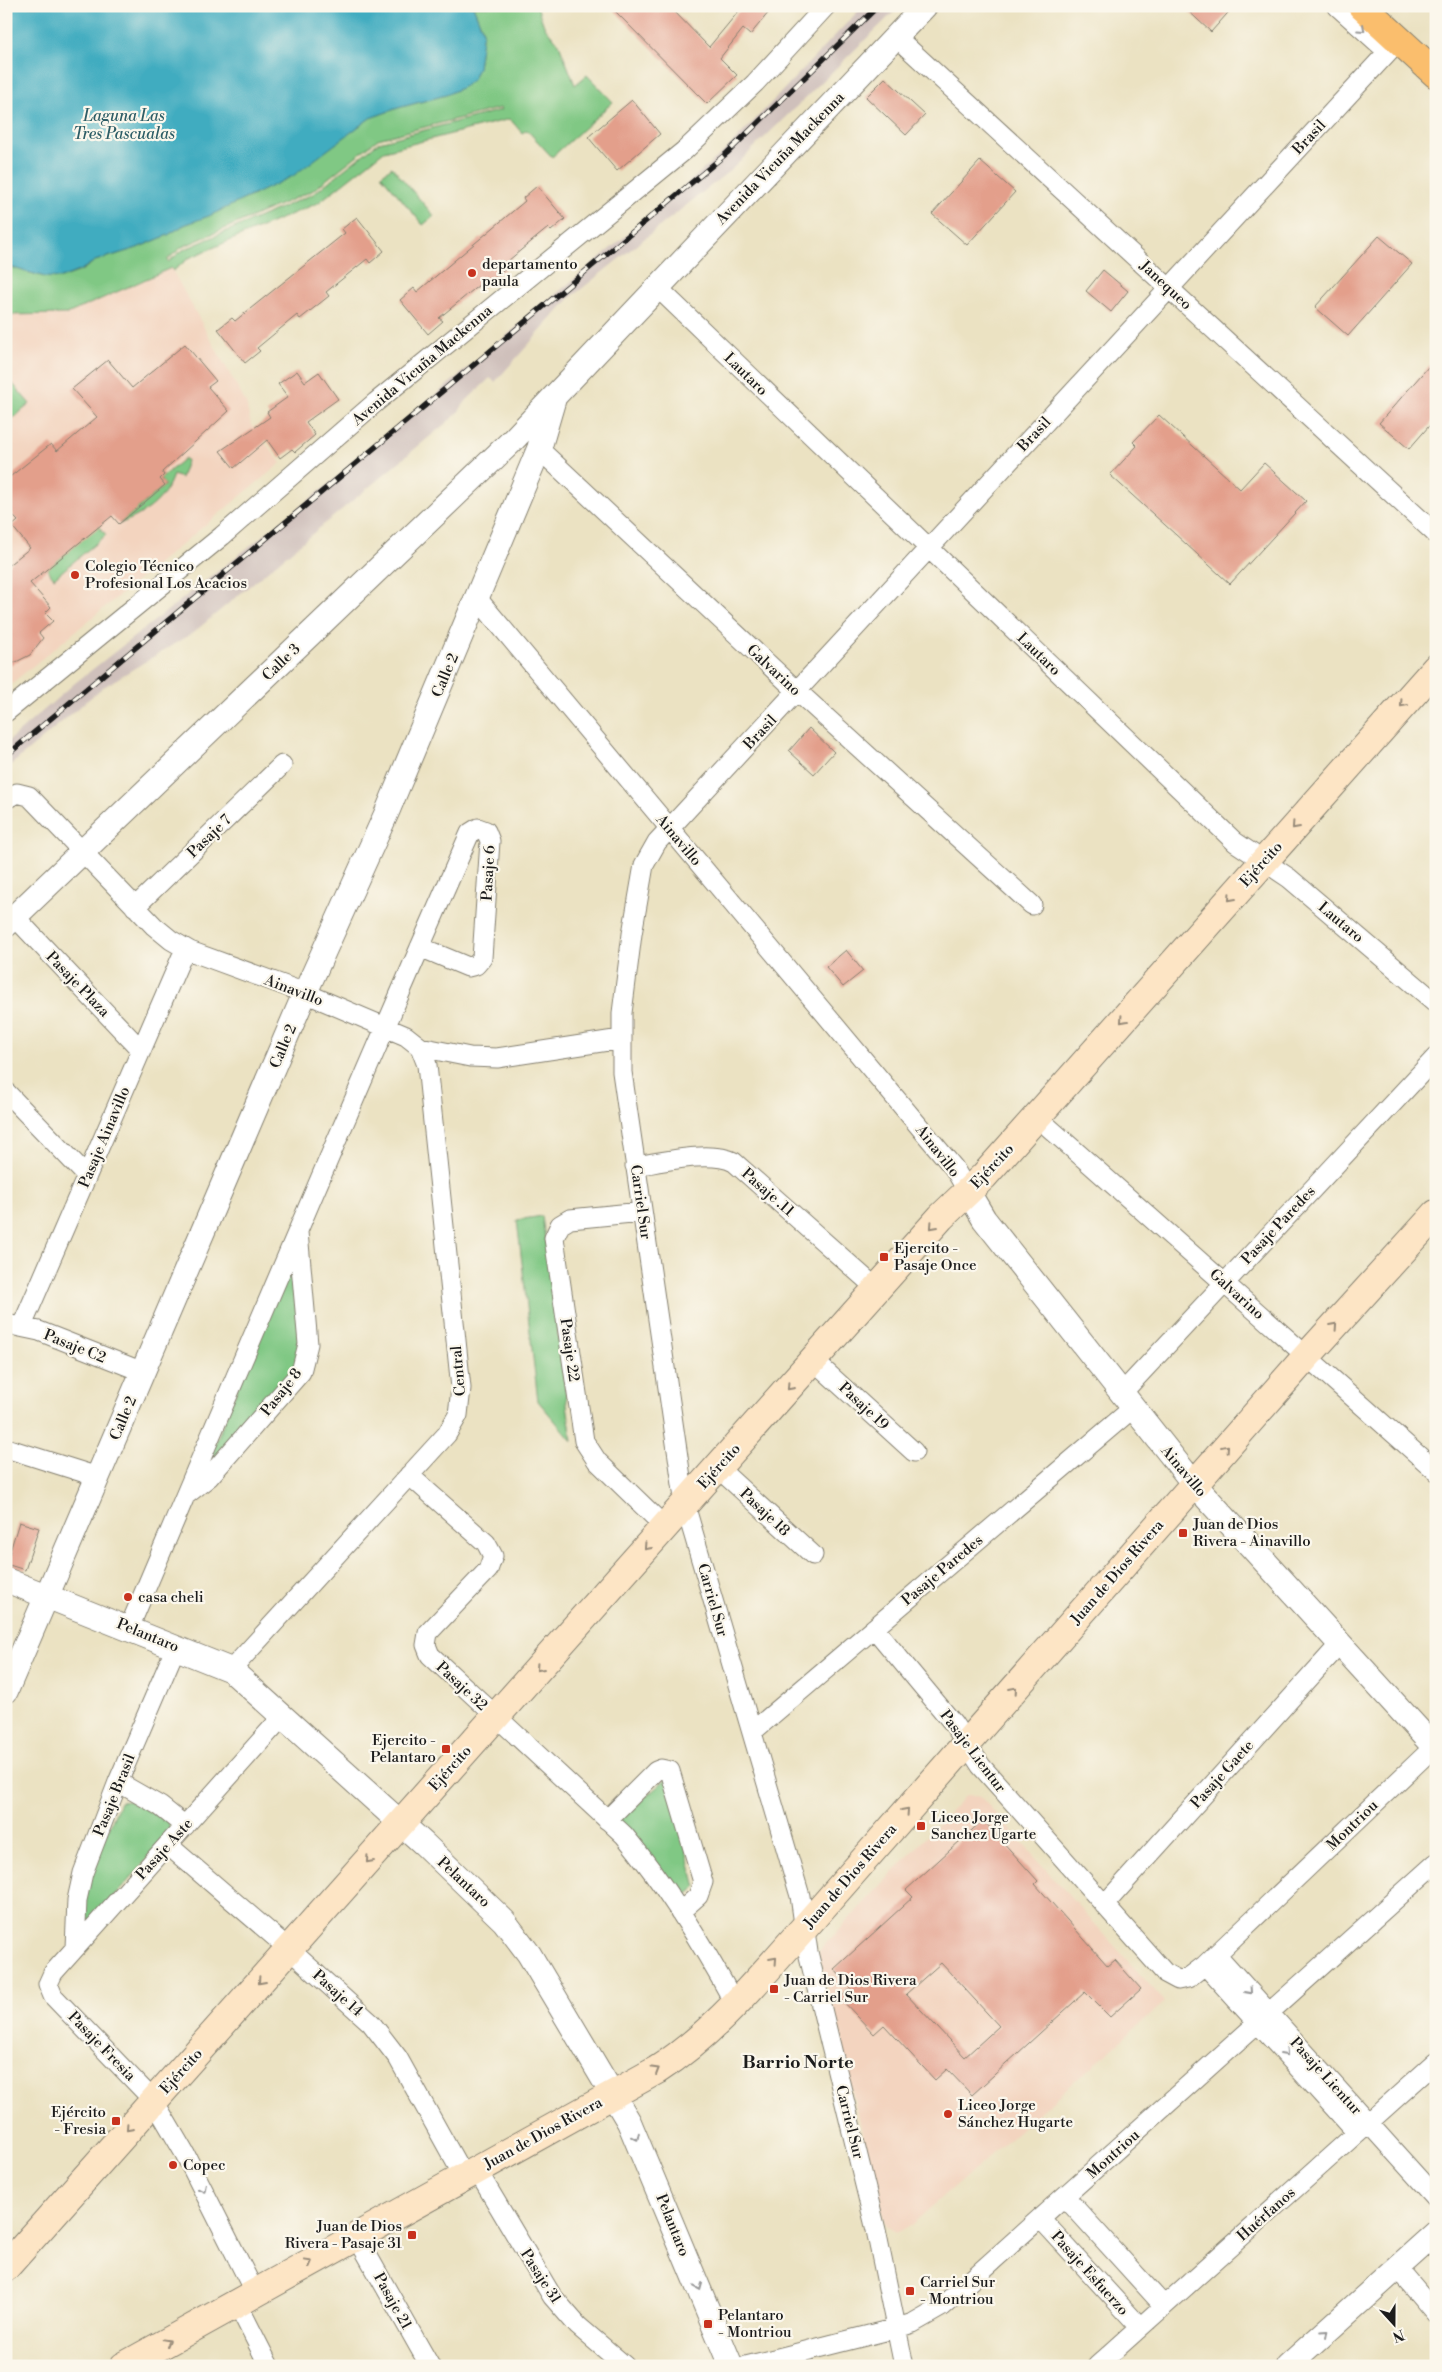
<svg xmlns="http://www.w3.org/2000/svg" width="1442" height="2372" font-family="'Libre Bodoni',serif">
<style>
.built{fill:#f3d4bf}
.industrial{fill:#cfc0bb}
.green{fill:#80c884;stroke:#4e7250;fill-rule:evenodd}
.water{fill:#41acc0;stroke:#2e646e}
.building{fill:#e39f8b;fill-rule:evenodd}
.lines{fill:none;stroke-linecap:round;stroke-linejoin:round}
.minor-casing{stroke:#847f6f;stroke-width:21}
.tertiary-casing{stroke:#847f6f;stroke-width:26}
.secondary-casing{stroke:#847f6f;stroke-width:30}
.primary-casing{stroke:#847f6f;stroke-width:30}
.minor{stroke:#fff;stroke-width:19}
.tertiary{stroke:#fff;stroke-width:24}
.secondary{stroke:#fde5c5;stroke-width:28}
.primary{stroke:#fabe6d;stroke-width:28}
.rail-casing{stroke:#1c1c1c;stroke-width:5.5}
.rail{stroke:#fbf7ec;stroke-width:4;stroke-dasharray:11;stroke-linecap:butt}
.oneway{stroke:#999}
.oneway2{stroke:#988b79}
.poi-dot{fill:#c8321e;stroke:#fbf7ec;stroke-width:2}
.labels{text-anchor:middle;stroke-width:4.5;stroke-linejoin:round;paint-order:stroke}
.street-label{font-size:15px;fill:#1c1c1c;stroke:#fbf7ec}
.poi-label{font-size:15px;fill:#1c1c1c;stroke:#fbf7ec;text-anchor:start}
.water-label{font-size:16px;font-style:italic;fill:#2d5d66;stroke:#fbf7ec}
.quarter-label{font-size:18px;font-weight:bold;fill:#1c1c1c;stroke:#fbf7ec}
</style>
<rect width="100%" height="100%" fill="#fbf7ec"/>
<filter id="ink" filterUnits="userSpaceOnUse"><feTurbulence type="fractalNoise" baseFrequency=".02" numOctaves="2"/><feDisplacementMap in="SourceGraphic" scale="10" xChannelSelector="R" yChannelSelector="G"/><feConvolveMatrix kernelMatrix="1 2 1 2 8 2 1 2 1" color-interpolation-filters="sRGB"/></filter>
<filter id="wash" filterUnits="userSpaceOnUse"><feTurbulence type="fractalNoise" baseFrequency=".0096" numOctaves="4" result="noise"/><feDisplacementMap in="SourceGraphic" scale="20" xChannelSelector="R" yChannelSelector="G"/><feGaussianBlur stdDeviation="1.12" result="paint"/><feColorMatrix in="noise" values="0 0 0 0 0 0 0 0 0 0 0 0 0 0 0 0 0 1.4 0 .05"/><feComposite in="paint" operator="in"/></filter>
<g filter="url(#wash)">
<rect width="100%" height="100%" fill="#ebe2c2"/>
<!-- built -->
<path class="built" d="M171 268 246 403 251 425 281 463 6 688V315L67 314Z
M966 1795 980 1796 1165 2002 911 2225 895 2233 885 2225 818 1952Z"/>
<!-- industrial -->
<path class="industrial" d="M863 6H900L733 168 570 298 495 382 490 378 466 401 457 414 194 632 102 688 6 769V743L75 683 329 484 671 198 731 145Z"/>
<!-- green -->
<path class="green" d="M473 6H537L544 26 559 44 575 85 587 75 613 102 552 157 527 130 522 133 510 119 384 151 318 203 189 258 173 271 171 268 67 314 6 315V266L45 277 61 278 81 271 95 261 137 248 168 235 184 225 254 195 323 153 370 118 398 108 446 95 473 79 478 68 483 31ZM500 108 501 110 379 142 313 194 183 250 168 262 167 260 182 247 312 191 378 139Z
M392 167 434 216 423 225 381 175Z
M6 376 30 404 6 424Z
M185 458 187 461 181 478 173 475C164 502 145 514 119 524L165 485 160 479Z
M69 491 106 535 54 578 47 569 89 534Z
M542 1216 572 1441 538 1401 517 1220Z
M291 1254 302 1338 296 1368 206 1467Z
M667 1778 696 1887 684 1897 675 1895 619 1821Z
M129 1801 169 1822 170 1834 87 1927 83 1924 85 1886 120 1802Z"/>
<!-- water -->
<path class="water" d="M6 6H473L483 31 478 68 473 79 465 86 446 95 398 108 370 118 293 176 209 216 184 225 168 235 137 248 95 261 81 270 61 278 45 277 6 266Z"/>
<g id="blocks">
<!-- building -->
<path class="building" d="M610 6H669L709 47 743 6H774L750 35 743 29 720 58 737 75 707 104Z
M1183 6H1234L1211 32Z
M885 78 925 115 906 135 866 97Z
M632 100 660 134 617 171 588 137Z
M980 161 1015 192 967 245 932 214Z
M537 186 565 219 551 231 548 228 521 250 508 261 511 264 496 277 482 288 479 285 439 318 443 321 428 334 400 300 414 288 417 292 525 201 523 198Z
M357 217 384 251 370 263 367 259 326 292 329 296 300 319 297 315 257 348 260 351 245 363 218 329 232 318 235 321 345 233 342 229Z
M1379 236 1412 264 1348 336 1315 307Z
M1103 270 1128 291 1111 312 1086 291Z
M185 344 216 381 208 387 229 411 162 472 164 475 160 479 165 485 119 524 112 516 30 583 51 607 45 613 53 621 39 633 43 638 30 655 6 667V567L30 548 12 526 18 521 6 508V480L51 444 57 451 97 417 72 389 108 360 132 388Z
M1436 358V418L1409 449 1379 423Z
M297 371 305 382 319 372 338 399 306 422 315 435 295 452 292 449 280 458 267 440 234 468 220 451 270 417 267 412 288 397 278 384Z
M1159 415 1240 489 1264 463 1306 501 1230 584 1110 475 1137 446 1133 442Z
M809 728 834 752 814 774 789 751Z
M846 950 863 971 843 987 826 967Z
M19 1522 39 1528 25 1570 6 1564Z
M983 1820 1038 1881 1035 1884 1108 1966 1115 1960 1141 1989 1110 2017 1085 1992 972 2095 947 2069 935 2080 884 2025 874 2034 840 1998 851 1988 834 1969 913 1897 906 1890ZM941 1963 999 2026 965 2057 906 1994Z"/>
</g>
</g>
<g filter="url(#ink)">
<use href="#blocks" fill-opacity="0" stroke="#847f6f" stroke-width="1"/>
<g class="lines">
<defs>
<path id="minor" d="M1337 6 1388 52
M896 37 1436 534
M657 287 1235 842 1289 878 1436 1003
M539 449 797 691 1032 905
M477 598 954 1168 968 1192
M6 712 222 536 376 402 685 150 755 83 826 6
M6 799 17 793 29 796 154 926 171 940 190 951 305 993 406 1036 420 1047 427 1065 461 1388 458 1415 447 1434 231 1670
M135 907 282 765
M15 917 141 1050
M420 1047 470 1057 497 1058 621 1039
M6 1092 87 1176
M1037 1117 1436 1471
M635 1166C662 1162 710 1150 734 1162L877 1289
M642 1212 570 1219 560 1225 554 1238 584 1441 597 1461 665 1527
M6 1324 39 1331 143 1372
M22 1326 185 949
M813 1360 914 1452
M1121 1394 1436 1057
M6 1448 98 1477
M718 1468 813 1555
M409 1475 486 1543 493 1556 488 1570 428 1633 426 1645 430 1655 624 1835C667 1887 703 1945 735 2004
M186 1495 209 1477 301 1372 308 1344 298 1232
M129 1628C242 1362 354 1096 470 833L478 828 486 831 490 841 482 958 476 965 468 967 420 947
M874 1628 953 1723 981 1766 1165 1973 1178 1980 1188 1978 1205 1965 1436 1745
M752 1732 1133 1408
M118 1782 160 1806 185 1826
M607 1820 656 1771 661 1769 670 1771 703 1882 698 1896 680 1912
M168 1845 289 1949 371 2023 398 2058 464 2177
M1104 1905 1340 1644
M75 1948 77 1900 83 1873 118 1782 176 1647
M1216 1954 1436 2198
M1205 1965 1357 2133
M477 2170 552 2296 578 2326 625 2366
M1065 2197 1164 2306
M1041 2219 1140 2327
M357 2237 430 2366
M1397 2268 1436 2314
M255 2293 185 2154 154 2101 53 1996 48 1984 53 1973 283 1716
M237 2303 269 2366
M746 2366 897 2328 913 2323 941 2307 1436 1863
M904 2366 876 2230 808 1952 800 1896 685 1505 622 1072V1013L632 934 644 865 657 842 1399 40
M1097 2366 1436 2062"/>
<path id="tertiary" d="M6 925 513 440 925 6
M968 1192 984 1219 1194 1484 1436 1749
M6 1580 231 1670 424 1844 504 1921 529 1954 629 2122 731 2366
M6 1691 305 993 387 812 539 449 554 398
M1288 2366 1436 2233"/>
<path id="secondary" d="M6 2267 813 1360 941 1217 984 1176 1436 668
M124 2366 657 2070C715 2033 759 1978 805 1927L1306 1357 1436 1214"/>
<path id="primary" d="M1362 6 1436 74"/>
</defs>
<!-- minor casing -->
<use href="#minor" class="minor-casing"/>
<!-- tertiary casing -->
<use href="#tertiary" class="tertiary-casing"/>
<!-- secondary casing -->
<use href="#secondary" class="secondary-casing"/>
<!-- primary casing -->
<use href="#primary" class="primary-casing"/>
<!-- minor -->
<use href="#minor" class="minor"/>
<!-- tertiary -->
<use href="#tertiary" class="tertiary"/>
<!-- secondary -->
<use href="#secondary" class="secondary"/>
<!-- primary -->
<use href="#primary" class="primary"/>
<defs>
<path id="rail" d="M6 756 727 153 878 6"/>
</defs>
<!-- rail casing -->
<use href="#rail" class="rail-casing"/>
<!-- rail -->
<use href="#rail" class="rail"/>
</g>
<!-- one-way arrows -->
<defs><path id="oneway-chevron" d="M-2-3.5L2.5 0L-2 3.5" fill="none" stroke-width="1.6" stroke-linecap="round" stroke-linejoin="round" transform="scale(1.25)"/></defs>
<g class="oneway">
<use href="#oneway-chevron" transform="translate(1362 29) rotate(42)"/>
<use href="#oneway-chevron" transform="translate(1249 1991) rotate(48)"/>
<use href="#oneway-chevron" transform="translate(1285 2053) rotate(48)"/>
<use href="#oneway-chevron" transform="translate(636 2137) rotate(64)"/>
<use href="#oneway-chevron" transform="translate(203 2189) rotate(63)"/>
<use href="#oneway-chevron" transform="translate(699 2287) rotate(68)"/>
<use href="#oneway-chevron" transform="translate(1325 2333) rotate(-42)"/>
</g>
<g class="oneway2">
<use href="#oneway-chevron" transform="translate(1403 704) rotate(132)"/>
<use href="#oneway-chevron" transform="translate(1295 826) rotate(132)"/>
<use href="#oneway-chevron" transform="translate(1231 898) rotate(132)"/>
<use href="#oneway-chevron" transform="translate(1123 1020) rotate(132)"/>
<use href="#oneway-chevron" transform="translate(933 1226) rotate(132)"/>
<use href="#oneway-chevron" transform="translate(1334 1326) rotate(-48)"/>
<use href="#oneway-chevron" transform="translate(790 1387) rotate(132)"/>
<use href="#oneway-chevron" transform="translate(1226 1448) rotate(-49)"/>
<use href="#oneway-chevron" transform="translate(647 1547) rotate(132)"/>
<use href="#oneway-chevron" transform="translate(539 1668) rotate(132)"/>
<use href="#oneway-chevron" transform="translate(1014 1690) rotate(-49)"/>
<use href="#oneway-chevron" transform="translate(906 1811) rotate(-48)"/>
<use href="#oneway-chevron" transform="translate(369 1860) rotate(132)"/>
<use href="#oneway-chevron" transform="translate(774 1960) rotate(-48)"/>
<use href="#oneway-chevron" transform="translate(261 1981) rotate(132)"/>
<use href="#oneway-chevron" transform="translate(656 2070) rotate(-31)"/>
<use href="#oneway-chevron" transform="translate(129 2128) rotate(132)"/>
<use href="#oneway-chevron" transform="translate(309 2263) rotate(-29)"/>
<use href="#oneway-chevron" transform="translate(167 2342) rotate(-29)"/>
</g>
</g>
<!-- markers -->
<g class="poi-dot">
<circle cx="472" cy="273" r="5"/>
<circle cx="75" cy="575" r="5"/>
<rect x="879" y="1252" width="10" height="10" rx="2.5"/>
<rect x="1178" y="1528" width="10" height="10" rx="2.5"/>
<circle cx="128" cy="1597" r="5"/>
<rect x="441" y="1744" width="10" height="10" rx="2.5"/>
<rect x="916" y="1821" width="10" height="10" rx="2.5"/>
<rect x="769" y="1984" width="10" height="10" rx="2.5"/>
<circle cx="948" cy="2114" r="5"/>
<rect x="111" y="2116" width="10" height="10" rx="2.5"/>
<circle cx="173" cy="2165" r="5"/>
<rect x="407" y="2230" width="10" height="10" rx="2.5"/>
<rect x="905" y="2286" width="10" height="10" rx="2.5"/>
<rect x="703" y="2319" width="10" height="10" rx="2.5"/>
</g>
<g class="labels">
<!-- street labels -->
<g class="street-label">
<text transform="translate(1309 137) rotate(-47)" y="5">Brasil</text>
<text transform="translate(780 158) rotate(-46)" y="5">Avenida Vicuña Mackenna</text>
<text transform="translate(1166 285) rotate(43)" y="5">Janequeo</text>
<text transform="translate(422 365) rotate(-40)" y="5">Avenida Vicuña Mackenna</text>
<text transform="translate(746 374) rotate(44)" y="5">Lautaro</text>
<text transform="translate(1034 434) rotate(-47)" y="5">Brasil</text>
<text transform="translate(1039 654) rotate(44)" y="5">Lautaro</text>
<text transform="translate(281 662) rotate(-44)" y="5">Calle 3</text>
<text transform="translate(774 670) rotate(43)" y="5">Galvarino</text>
<text transform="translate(445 675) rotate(-67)" y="5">Calle 2</text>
<text transform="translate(760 732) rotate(-47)" y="5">Brasil</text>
<text transform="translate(209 836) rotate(-44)" y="5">Pasaje 7</text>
<text transform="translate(679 840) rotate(50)" y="5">Ainavillo</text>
<text transform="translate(1261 864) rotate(-48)" y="5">Ejército</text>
<text transform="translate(488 873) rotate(-87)" y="5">Pasaje 6</text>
<text transform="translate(1341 922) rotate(40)" y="5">Lautaro</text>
<text transform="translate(78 984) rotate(46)" y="5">Pasaje Plaza</text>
<text transform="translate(294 990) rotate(21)" y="5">Ainavillo</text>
<text transform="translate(283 1046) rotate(-67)" y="5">Calle 2</text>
<text transform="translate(104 1137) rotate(-67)" y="5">Pasaje Ainavillo</text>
<text transform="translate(938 1151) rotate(52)" y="5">Ainavillo</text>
<text transform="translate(992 1166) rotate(-47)" y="5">Ejército</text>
<text transform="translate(768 1192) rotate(41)" y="5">Pasaje .11</text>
<text transform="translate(641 1202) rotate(82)" y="5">Carriel Sur</text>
<text transform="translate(1278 1225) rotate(-47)" y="5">Pasaje Paredes</text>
<text transform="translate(1237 1294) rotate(42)" y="5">Galvarino</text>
<text transform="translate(75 1346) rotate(22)" y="5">Pasaje C2</text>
<text transform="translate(570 1350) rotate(82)" y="5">Pasaje 22</text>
<text transform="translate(458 1371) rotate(-95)" y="5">Central</text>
<text transform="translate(281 1392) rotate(-52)" y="5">Pasaje 8</text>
<text transform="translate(864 1406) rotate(43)" y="5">Pasaje 19</text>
<text transform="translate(123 1418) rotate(-67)" y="5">Calle 2</text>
<text transform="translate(719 1466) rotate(-48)" y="5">Ejército</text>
<text transform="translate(1184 1471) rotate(50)" y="5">Ainavillo</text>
<text transform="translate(765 1512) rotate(43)" y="5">Pasaje 18</text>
<text transform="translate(942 1570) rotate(-40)" y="5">Pasaje Paredes</text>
<text transform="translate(1117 1572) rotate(-49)" y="5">Juan de Dios Rivera</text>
<text transform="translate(713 1600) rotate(74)" y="5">Carriel Sur</text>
<text transform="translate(148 1635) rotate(22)" y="5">Pelantaro</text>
<text transform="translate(462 1686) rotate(43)" y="5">Pasaje 32</text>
<text transform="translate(973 1751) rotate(53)" y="5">Pasaje Lientur</text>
<text transform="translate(450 1768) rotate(-48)" y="5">Ejército</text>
<text transform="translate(1222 1774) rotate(-48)" y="5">Pasaje Gaete</text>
<text transform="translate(114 1795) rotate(-68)" y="5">Pasaje Brasil</text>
<text transform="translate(1352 1825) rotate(-44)" y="5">Montriou</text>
<text transform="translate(164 1849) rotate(-48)" y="5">Pasaje Aste</text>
<text transform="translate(850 1876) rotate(-49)" y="5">Juan de Dios Rivera</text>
<text transform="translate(464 1882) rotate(43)" y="5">Pelantaro</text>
<text transform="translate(338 1993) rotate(42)" y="5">Pasaje 14</text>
<text transform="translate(102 2046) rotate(46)" y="5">Pasaje Fresia</text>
<text transform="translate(181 2071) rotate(-48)" y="5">Ejército</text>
<text transform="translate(1326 2076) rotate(48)" y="5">Pasaje Lientur</text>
<text transform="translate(850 2122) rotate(76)" y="5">Carriel Sur</text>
<text transform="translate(543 2133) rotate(-29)" y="5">Juan de Dios Rivera</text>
<text transform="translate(1113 2154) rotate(-42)" y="5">Montriou</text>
<text transform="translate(1266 2214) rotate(-42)" y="5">Huérfanos</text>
<text transform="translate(673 2225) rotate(68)" y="5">Pelantaro</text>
<text transform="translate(1090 2273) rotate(48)" y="5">Pasaje Esfuerzo</text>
<text transform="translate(541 2276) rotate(57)" y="5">Pasaje 31</text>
<text transform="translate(393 2301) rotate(61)" y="5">Pasaje 21</text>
</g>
<!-- poi labels -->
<g class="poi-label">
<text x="482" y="269">departamento<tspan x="482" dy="17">paula</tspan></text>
<text x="85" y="571">Colegio Técnico<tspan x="85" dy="17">Profesional Los Acacios</tspan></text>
<text x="894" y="1253">Ejercito -<tspan x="894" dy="17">Pasaje Once</tspan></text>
<text x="1193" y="1529">Juan de Dios<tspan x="1193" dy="17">Rivera - Ainavillo</tspan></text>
<text x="138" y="1602">casa cheli</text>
<text x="436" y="1745" text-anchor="end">Ejercito -<tspan x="436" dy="17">Pelantaro</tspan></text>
<text x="931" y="1822">Liceo Jorge<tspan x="931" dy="17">Sanchez Ugarte</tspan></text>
<text x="784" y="1985">Juan de Dios Rivera<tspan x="784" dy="17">- Carriel Sur</tspan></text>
<text x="958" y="2110">Liceo Jorge<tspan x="958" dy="17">Sánchez Hugarte</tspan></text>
<text x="106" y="2117" text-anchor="end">Ejército<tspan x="106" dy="17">- Fresia</tspan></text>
<text x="183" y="2170">Copec</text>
<text x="402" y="2231" text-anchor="end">Juan de Dios<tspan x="402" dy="17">Rivera - Pasaje 31</tspan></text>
<text x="920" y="2287">Carriel Sur<tspan x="920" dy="17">- Montriou</tspan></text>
<text x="718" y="2320">Pelantaro<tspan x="718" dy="17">- Montriou</tspan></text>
</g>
<!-- water labels -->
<g class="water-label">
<text x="124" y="121">Laguna Las<tspan x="124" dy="18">Tres Pascualas</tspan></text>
</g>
<!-- quarter labels -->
<g class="quarter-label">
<text x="798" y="2068">Barrio Norte</text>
</g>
</g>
<!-- margin -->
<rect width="1442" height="2372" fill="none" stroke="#fbf7ec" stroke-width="25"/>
<!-- north arrow -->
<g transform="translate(1394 2324) rotate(159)" stroke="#fbf7ec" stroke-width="4" paint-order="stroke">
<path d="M0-4L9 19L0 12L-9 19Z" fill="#1c1c1c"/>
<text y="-8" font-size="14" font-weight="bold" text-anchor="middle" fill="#1c1c1c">N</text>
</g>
</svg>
